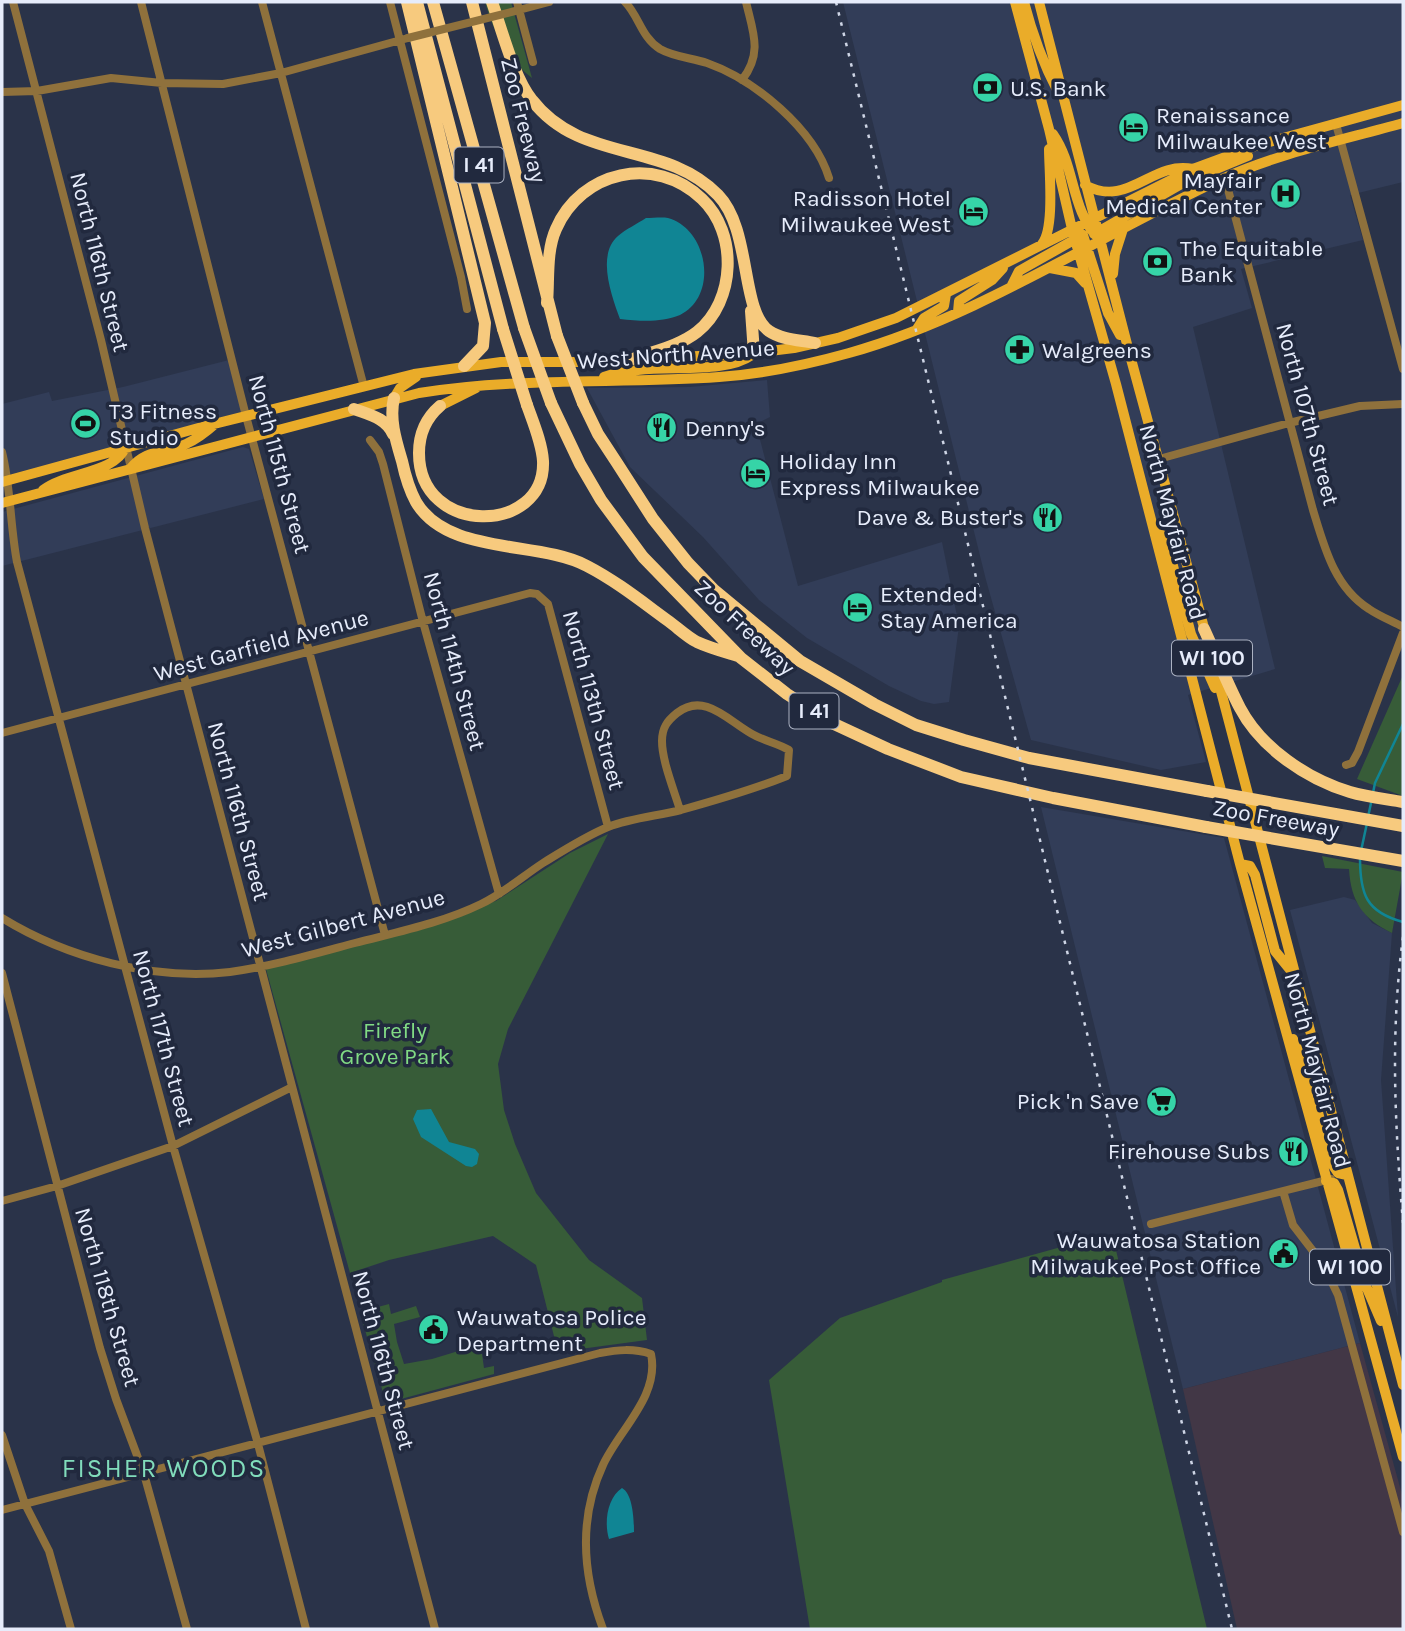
<svg xmlns="http://www.w3.org/2000/svg" width="1405" height="1631" font-family="Karla,sans-serif">
<style>
.built{fill:#323d58}
.industrial{fill:#423746}
.green{fill:#375c38}
.water{fill:#108594}
.lines{fill:none;stroke-linecap:round;stroke-linejoin:round}
.stream{stroke:#108594;stroke-width:2.5}
.minor{stroke:#8f713c;stroke-width:8}
.major{stroke:#eaac29;stroke-width:10}
.highway{stroke:#f7ca7e;stroke-width:12}
.rail{stroke:#ced5e5;stroke-width:2.5;stroke-dasharray:3.5 7;stroke-linecap:butt}
.minor-bridge{stroke:#8f713c;stroke-width:8}
.highway-bridge{stroke:#f7ca7e;stroke-width:12}
.labels{text-anchor:middle;stroke-width:7;stroke-linejoin:round;paint-order:stroke}
.shield{fill:#21293e;stroke:#abb2c2;stroke-width:2}
.shield-label{font-size:21px;font-weight:bold;fill:#e6ecfb}
.poi-label{font-size:23px;fill:#e6ecfb;stroke:#21293e;text-anchor:start}
.street-label{font-size:23px;fill:#e6ecfb;stroke:#21293e}
.park-label{font-size:23px;fill:#81db84;stroke:#21293e}
.quarter-label{font-size:26px;letter-spacing:2px;fill:#81dcbb;stroke:#21293e}
</style>
<rect width="100%" height="100%" fill="#2a3349"/>
<!-- built -->
<path class="built" d="M843 2H1403V182L1350 195 1363 240 1241 269 1252 308 1193 327 1275 669 1188 695 1206 762 1161 770 1031 740 986 580Z
M233 359 246 416 2 482V404L49 392 52 401 123 387Z
M767 380 770 417 756 424 798 586 942 542 959 626 949 702 934 704 921 701 889 686 807 638 759 600 703 537 630 467 587 388 690 387Z
M243 447 249 449 264 499 2 566V512Z
M1041 807 1224 838 1360 1343 1183 1389Z
M1344 897 1355 900 1372 923 1392 933 1381 1080 1398 1317 1290 910Z"/>
<!-- industrial -->
<path class="industrial" d="M1360 1343 1403 1498V1629H1237L1183 1389Z"/>
<!-- green -->
<path class="green" d="M485 2H511L532 78C506 58 494 33 485 2Z
M1403 675V796L1357 779Z
M608 834 508 1029 498 1064 504 1110 515 1144 536 1193 589 1260 642 1298 647 1340 558 1352 536 1265 493 1236 389 1260 350 1273 266 969 496 901 570 853Z
M1322 856 1403 872 1392 933C1363 919 1351 902 1349 869L1325 868Z
M1115 1246 1207 1629H810L769 1380 840 1318 942 1282V1280L1061 1247Z
M389 1304 391 1314 416 1306 420 1317 394 1324 397 1342 404 1364 432 1359 475 1346 482 1354 484 1368 494 1366V1374L386 1403 361 1316 363 1311Z"/>
<!-- water -->
<path class="water" d="M646 218C653 218 662 217 668 218 708 229 719 296 680 315 660 323 640 321 620 319 612 297 596 255 618 236 626 229 637 224 646 218Z
M431 1109 449 1142 475 1149 479 1154 477 1164 472 1167 466 1166 421 1137 413 1119 417 1110Z
M622 1488C633 1494 634 1520 634 1532L609 1539C604 1523 607 1498 622 1488Z"/>
<g class="lines">
<!-- stream -->
<path class="stream" d="M1373 793 1375 783 1403 724
M1368 817 1371 803
M1361 851 1367 823
M1360 858C1360 894 1366 912 1403 922"/>
<!-- minor -->
<path class="minor" d="M13 2 101 340 145 528 435 1629
M141 2 246 416 385 935
M262 2 364 387
M390 2 461 277 467 309
M517 2 533 62
M625 2C639 16 641 37 660 49 674 57 692 58 707 63 755 80 814 129 829 178
M519 10 549 2
M742 80C763 53 753 32 746 2
M2 92 37 91 111 78 162 83 223 84 281 73 408 38
M1336 124 1403 369
M1225 178 1313 510C1324 546 1334 587 1369 609 1379 616 1392 621 1403 627
M370 440 379 452 383 464 423 622 499 894
M2 452C11 488 10 525 17 562L173 1146 258 1444 306 1629
M1159 459 1289 423 1360 406 1403 404
M2 733 530 593 537 594 548 604 608 827
M1346 765 1352 763 1358 752 1403 633
M2 918C67 958 154 981 230 972 273 966 314 954 355 943 397 932 442 923 481 904 504 893 523 876 543 863 564 850 586 836 608 827 631 818 657 816 681 810 717 800 752 790 787 776L789 750C777 743 765 741 754 735 729 722 705 691 677 713 667 721 662 728 662 741 662 761 674 790 680 810
M2 973 100 1348 116 1399 144 1474 187 1629
M1283 1191 1293 1225 1323 1264 1338 1295 1403 1532
M2 1201 57 1186 173 1146 292 1087
M1151 1224 1331 1179
M2 1435 25 1504 49 1551 71 1629
M2 1510 600 1353C617 1350 633 1348 651 1354 660 1396 619 1430 603 1465 578 1519 583 1576 603 1629"/>
<!-- major -->
<path class="major" d="M1015 2 1049 129 1072 229 1116 384 1240 864 1403 1457
M1024 2C1032 33 1043 63 1058 92
M1039 2 1128 348 1206 635
M1053 134C1076 167 1070 209 1099 239
M1085 185C1128 209 1152 160 1193 169
M1072 229 1083 235 1108 313 1120 335
M1094 234 1185 182 1248 156
M1042 244C1055 229 1049 170 1049 149
M1050 268 1076 273 1085 283
M1113 274 1115 254 1123 229
M1012 285 1019 271 1081 236
M958 312 959 301 992 280 1003 268
M917 329 924 318 944 306 946 294
M604 377C648 360 720 378 752 355
M394 398 400 388 416 377
M440 406 476 388
M130 469C145 449 165 453 186 444 197 439 206 432 215 424
M2 482 202 427 414 374 501 362H588L754 353 794 348 838 338 896 318 1193 169 1258 145 1403 105
M43 490C67 472 115 473 125 448
M2 503 419 393C518 377 619 384 719 377 763 374 806 365 849 353 981 316 1097 236 1222 179 1279 153 1343 140 1403 123
M1154 531 1164 536 1167 543 1191 634 1215 688
M1212 657 1403 1385
M1240 864 1250 866 1255 875 1275 951 1292 972
M1293 1039 1306 1068 1332 1164 1338 1173 1347 1175
M1326 1181 1334 1183 1338 1190 1366 1286 1381 1321"/>
<!-- highway -->
<path class="highway" d="M407 2 485 323 483 346 464 366
M417 2 503 329
M433 2 524 328
M472 2 557 336
M492 2C502 30 514 78 532 100 581 164 665 140 718 195 752 230 740 311 769 331 782 340 801 340 815 343
M547 303C549 280 546 251 556 229 581 171 655 154 702 199 738 233 736 301 697 332 679 346 654 351 633 359
M751 311 754 353
M394 398C389 419 396 441 402 461 405 475 409 489 416 502 448 556 538 540 587 566 616 581 641 601 667 620 677 627 687 637 697 642 710 648 725 652 738 656
M551 403 580 464 601 500 643 557 741 658 787 694 832 723 888 749 961 777 1053 798 1206 827
M583 403 598 434 617 463 653 519 688 563 714 590 800 661 874 704 916 725 964 740 1029 758 1207 791
M440 406C426 418 419 434 419 453 419 537 546 535 543 461 542 443 533 422 527 405
M354 409C370 415 386 418 393 434
M1204 629C1216 655 1227 683 1240 708 1261 748 1307 779 1350 792 1367 797 1386 799 1403 802"/>
<!-- rail -->
<path class="rail" d="M836 2 1232 1629
M1403 937C1390 1034 1395 1126 1403 1223"/>
<!-- minor-bridge -->
<path class="minor-bridge" d="M408 38 519 10"/>
<!-- highway-bridge -->
<path class="highway-bridge" d="M524 328 551 403
M503 329 527 405
M557 336 583 403
M1207 791 1403 826
M1206 827 1403 861"/>
</g>
<!-- icons -->
<defs>
<symbol id="bank-disc" viewBox="-11 -11 22 22"><circle r="9.5" fill="#36d4a7" stroke="#21293e"/><path d="M-6-4H6V4H-6ZM0-2.3a2.3 2.3 0 1 0 0 4.6a2.3 2.3 0 1 0 0-4.6Z" fill="#111"/></symbol>
<symbol id="hotel-disc" viewBox="-11 -11 22 22"><circle r="9.5" fill="#36d4a7" stroke="#21293e"/><path d="M-6-4.5h1.5V1H6V5H4.5V3h-9V5H-6ZM-4 0a1.8 1.8 0 1 1 3.6 0ZM.5 0V-2.5h3Q6-2.5 6 0Z" fill="#111"/></symbol>
<symbol id="hospital-disc" viewBox="-11 -11 22 22"><circle r="9.5" fill="#36d4a7" stroke="#21293e"/><path d="M-5-5h3v3.5h4V-5h3V5h-3V1.5h-4V5h-3Z" fill="#111"/></symbol>
<symbol id="pharmacy-disc" viewBox="-11 -11 22 22"><circle r="9.5" fill="#36d4a7" stroke="#21293e"/><path d="M-2-6h4v4h4v4h-4v4h-4v-4h-4v-4h4Z" fill="#111"/></symbol>
<symbol id="stadium-disc" viewBox="-11 -11 22 22"><circle r="9.5" fill="#36d4a7" stroke="#21293e"/><path d="M0-5a6.5 5 0 1 0 0 10a6.5 5 0 1 0 0-10ZM-3.5-1.8h7v3.6h-7Z" fill="#111"/></symbol>
<symbol id="restaurant-disc" viewBox="-11 -11 22 22"><circle r="9.5" fill="#36d4a7" stroke="#21293e"/><path d="M-5-6h1v4h1v-4h1v4h1v-4h1v5L-1.5 .5V6h-2V.5L-5-1ZM5-6V6H3V1.5H1.5Q1.5-4 5-6Z" fill="#111"/></symbol>
<symbol id="supermarket-disc" viewBox="-11 -11 22 22"><circle r="9.5" fill="#36d4a7" stroke="#21293e"/><path d="M-6-5.5h2.5l.6 2H6L4.5 2H-2.5L-4.4-4H-6ZM-1.5 3.2a1.3 1.3 0 1 0 .1 0ZM3 3.2a1.3 1.3 0 1 0 .1 0Z" fill="#111"/></symbol>
<symbol id="civic-disc" viewBox="-11 -11 22 22"><circle r="9.5" fill="#36d4a7" stroke="#21293e"/><path d="M-.6-6.5H3V-4.5H.6V-3L4-1V1h2V6H-6V1h2V-1L-.6-3ZM-1.2 2.5V6h2.4V2.5Z" fill="#111"/></symbol>
</defs>
<g fill-rule="evenodd">
<use href="#bank-disc" x="970" y="70" width="35" height="35"/>
<use href="#hotel-disc" x="1116" y="110" width="35" height="35"/>
<use href="#hospital-disc" x="1268" y="176" width="35" height="35"/>
<use href="#hotel-disc" x="956" y="194" width="35" height="35"/>
<use href="#bank-disc" x="1140" y="244" width="35" height="35"/>
<use href="#pharmacy-disc" x="1002" y="332" width="35" height="35"/>
<use href="#stadium-disc" x="68" y="406" width="35" height="35"/>
<use href="#restaurant-disc" x="644" y="410" width="35" height="35"/>
<use href="#hotel-disc" x="738" y="456" width="35" height="35"/>
<use href="#restaurant-disc" x="1030" y="500" width="35" height="35"/>
<use href="#hotel-disc" x="840" y="590" width="35" height="35"/>
<use href="#supermarket-disc" x="1144" y="1084" width="35" height="35"/>
<use href="#restaurant-disc" x="1276" y="1134" width="35" height="35"/>
<use href="#civic-disc" x="1266" y="1236" width="35" height="35"/>
<use href="#civic-disc" x="416" y="1312" width="35" height="35"/>
</g>
<g class="labels">
<!-- shield labels -->
<g class="shield">
<rect x="454.5" y="147.5" width="49" height="35" rx="5"/>
<rect x="1172" y="640.5" width="80" height="35" rx="5"/>
<rect x="789.5" y="693.5" width="49" height="35" rx="5"/>
<rect x="1310" y="1249.5" width="80" height="35" rx="5"/>
</g>
<g class="shield-label">
<text x="479" y="172">I 41</text>
<text x="1212" y="665">WI 100</text>
<text x="814" y="718">I 41</text>
<text x="1350" y="1274">WI 100</text>
</g>
<!-- poi labels -->
<g class="poi-label">
<text x="1010" y="96">U.S. Bank</text>
<text x="1156" y="123">Renaissance<tspan x="1156" dy="26">Milwaukee West</tspan></text>
<text x="1262" y="188" text-anchor="end">Mayfair<tspan x="1262" dy="26">Medical Center</tspan></text>
<text x="951" y="206" text-anchor="end">Radisson Hotel<tspan x="951" dy="26">Milwaukee West</tspan></text>
<text x="1180" y="256">The Equitable<tspan x="1180" dy="26">Bank</tspan></text>
<text x="1042" y="358">Walgreens</text>
<text x="109" y="419">T3 Fitness<tspan x="109" dy="26">Studio</tspan></text>
<text x="685" y="436">Denny's</text>
<text x="779" y="469">Holiday Inn<tspan x="779" dy="26">Express Milwaukee</tspan></text>
<text x="1024" y="525" text-anchor="end">Dave &amp; Buster's</text>
<text x="880" y="602">Extended<tspan x="880" dy="26">Stay America</tspan></text>
<text x="1139" y="1109" text-anchor="end">Pick 'n Save</text>
<text x="1270" y="1159" text-anchor="end">Firehouse Subs</text>
<text x="1261" y="1248" text-anchor="end">Wauwatosa Station<tspan x="1261" dy="26">Milwaukee Post Office</tspan></text>
<text x="457" y="1325">Wauwatosa Police<tspan x="457" dy="26">Department</tspan></text>
</g>
<!-- street labels -->
<g class="street-label">
<text transform="translate(524 120) rotate(76)" y="8">Zoo Freeway</text>
<text transform="translate(100 262) rotate(76)" y="8">North 116th Street</text>
<text transform="translate(676 354) rotate(-4)" y="8">West North Avenue</text>
<text transform="translate(1308 414) rotate(75)" y="8">North 107th Street</text>
<text transform="translate(280 464) rotate(75)" y="8">North 115th Street</text>
<text transform="translate(1173 522) rotate(75)" y="8">North Mayfair Road</text>
<text transform="translate(745 627) rotate(43)" y="8">Zoo Freeway</text>
<text transform="translate(261 645) rotate(-15)" y="8">West Garfield Avenue</text>
<text transform="translate(455 661) rotate(75)" y="8">North 114th Street</text>
<text transform="translate(594 700) rotate(75)" y="8">North 113th Street</text>
<text transform="translate(239 811) rotate(75)" y="8">North 116th Street</text>
<text transform="translate(1276 818) rotate(10)" y="8">Zoo Freeway</text>
<text transform="translate(343 923) rotate(-15)" y="8">West Gilbert Avenue</text>
<text transform="translate(164 1038) rotate(75)" y="8">North 117th Street</text>
<text transform="translate(1318 1070) rotate(75)" y="8">North Mayfair Road</text>
<text transform="translate(108 1297) rotate(74)" y="8">North 118th Street</text>
<text transform="translate(384 1360) rotate(75)" y="8">North 116th Street</text>
</g>
<!-- park labels -->
<g class="park-label">
<text x="395" y="1038">Firefly<tspan x="395" dy="26">Grove Park</tspan></text>
</g>
<!-- quarter labels -->
<g class="quarter-label">
<text x="164" y="1477">FISHER WOODS</text>
</g>
</g>
<!-- border -->
<rect width="1405" height="1631" fill="none" stroke="#e6ecfb" stroke-width="7"/>
</svg>
